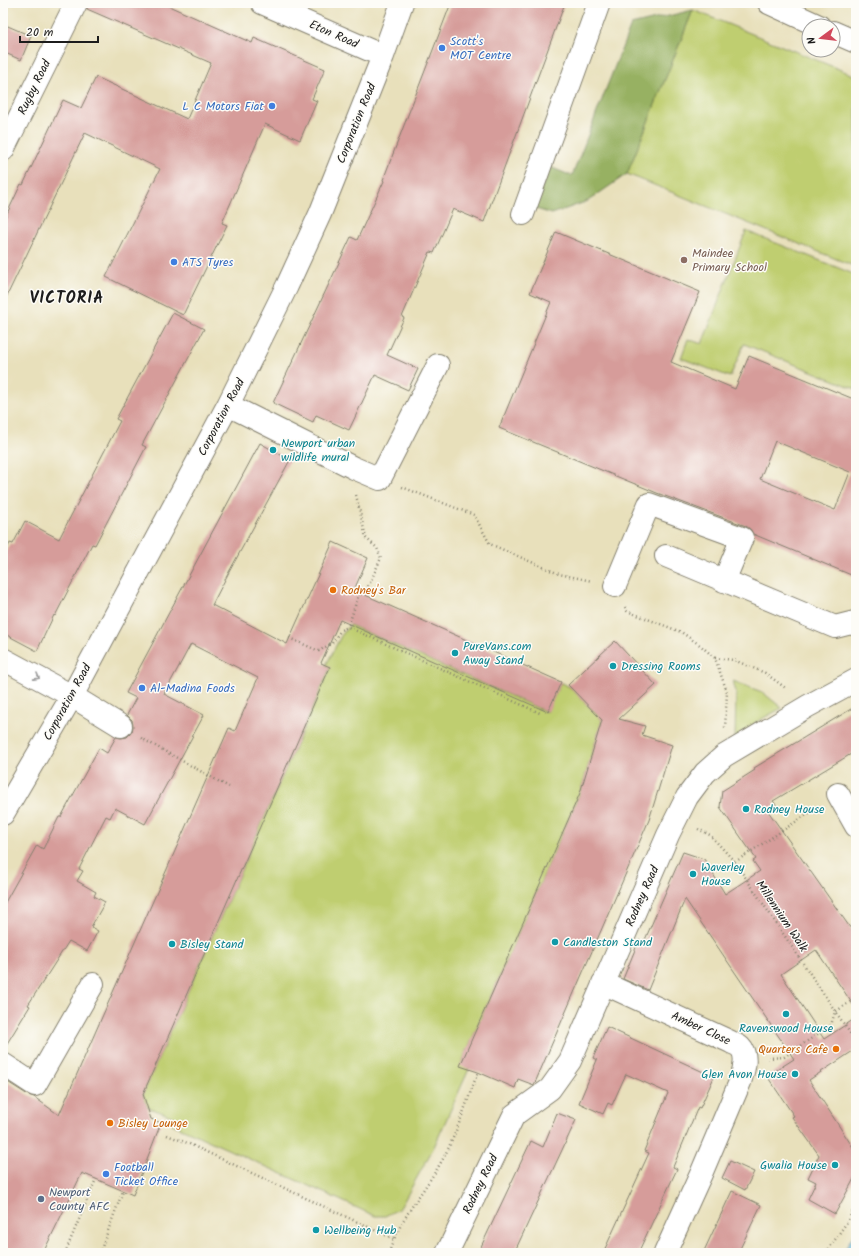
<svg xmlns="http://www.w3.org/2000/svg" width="859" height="1256" font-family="Kalam,sans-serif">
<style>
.green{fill:#bfce70;stroke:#6e7546}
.forest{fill:#97b162;stroke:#5a663f}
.water{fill:#5fb9dc;stroke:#3e6a7c}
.building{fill:#d69c9a;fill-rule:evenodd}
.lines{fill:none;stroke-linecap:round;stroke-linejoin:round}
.minor-casing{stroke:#827e6c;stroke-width:24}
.path{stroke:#827e6c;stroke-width:2.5;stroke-dasharray:1 3;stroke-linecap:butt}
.minor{stroke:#fff;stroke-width:22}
.oneway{stroke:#999}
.shop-dot{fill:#3f7fe0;stroke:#fdfcf7;stroke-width:1.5}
.education-dot{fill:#8d6e63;stroke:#fdfcf7;stroke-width:1.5}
.culture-dot{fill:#0f9aa8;stroke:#fdfcf7;stroke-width:1.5}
.food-dot{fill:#e8710a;stroke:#fdfcf7;stroke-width:1.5}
.service-dot{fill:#5c6f8a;stroke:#fdfcf7;stroke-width:1.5}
.labels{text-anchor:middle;stroke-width:3;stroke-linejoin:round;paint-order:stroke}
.street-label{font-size:12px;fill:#1c1c1c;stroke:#fdfcf7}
.shop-label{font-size:12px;fill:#366cbe;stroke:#fdfcf7;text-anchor:start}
.education-label{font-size:12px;fill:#785e54;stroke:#fdfcf7;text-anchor:start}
.culture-label{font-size:12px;fill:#0d838f;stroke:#fdfcf7;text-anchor:start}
.food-label{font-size:12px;fill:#c56008;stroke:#fdfcf7;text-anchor:start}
.service-label{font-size:12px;fill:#4e5e75;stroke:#fdfcf7;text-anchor:start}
.district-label{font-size:16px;font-weight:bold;letter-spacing:1px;fill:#1c1c1c;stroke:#fdfcf7}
</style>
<rect width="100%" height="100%" fill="#fdfcf7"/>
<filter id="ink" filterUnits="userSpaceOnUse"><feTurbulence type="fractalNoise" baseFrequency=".025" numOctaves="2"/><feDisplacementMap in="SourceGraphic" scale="8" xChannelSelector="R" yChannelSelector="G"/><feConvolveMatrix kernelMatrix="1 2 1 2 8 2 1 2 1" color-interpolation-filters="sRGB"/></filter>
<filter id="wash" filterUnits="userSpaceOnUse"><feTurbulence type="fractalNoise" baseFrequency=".012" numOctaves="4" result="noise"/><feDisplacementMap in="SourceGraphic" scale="16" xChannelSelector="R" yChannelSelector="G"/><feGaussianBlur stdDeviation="0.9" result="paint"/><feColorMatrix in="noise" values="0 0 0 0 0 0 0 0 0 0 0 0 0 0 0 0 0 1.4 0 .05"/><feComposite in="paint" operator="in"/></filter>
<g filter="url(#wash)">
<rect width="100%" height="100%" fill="#e8e0bb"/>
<!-- green -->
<path class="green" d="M693 10 856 76V267L627 174Z
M746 231 856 275V389L744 344 730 377 681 358 688 339 702 344Z
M350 625 547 712 561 682 571 688 602 720 580 793 461 1064 469 1069 434 1147 400 1208 385 1216H375L170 1123 174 1117 147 1107 143 1094 330 668 326 665 341 636Z
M733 681 762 692 782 708 756 722 735 738 736 692Z"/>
<!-- forest -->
<path class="forest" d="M693 10 627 174 588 201 552 214 533 208 550 167 572 176 631 25Z"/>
<!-- water -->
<path class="water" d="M856 1230V1253H843Z"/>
<g id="blocks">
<!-- building -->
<path class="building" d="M88 3H162L252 43 254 38 325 69 312 99 317 101 300 140 265 124 222 223 227 225 183 315 106 277 160 169 85 133 3 304V222L21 184 23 185 63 100 81 108 96 77 187 119 211 63 87 9Z
M451 3H565L484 222 453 209 434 253 430 252 402 317 404 318 387 355 418 369 408 390 375 375 349 430 316 415 313 422 273 403 351 237 357 240 384 181 383 180Z
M3 24 31 36 21 60 3 52Z
M556 232 700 292 671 362 735 389 749 356 856 400V577L753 534 751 530 746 526 657 493 499 428 551 302 530 293ZM775 441 850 472 835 510 760 479Z
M173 313 204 329 142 445 146 447 95 545 92 544 55 616 54 615 37 651 3 633V557L10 543 13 544 25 521 59 539 120 421 116 419Z
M260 443 290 460 229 572 212 605 287 644 333 542 368 558 354 590 561 682 548 712 340 620 321 663 330 667 143 1094 151 1119 161 1123 133 1195 82 1173 43 1253H3V1079L28 1095 34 1097 59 1115 229 728 235 731 258 678 191 644 164 694 204 715 145 824 115 808 110 818 106 816 79 869 83 871 77 881 96 892 94 896 105 902 91 927 98 931 87 951 69 941 28 1005 30 1006 3 1050V906L37 845 43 849 59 817H61L99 748 107 753 116 737 121 738 127 737 132 732 133 726 132 720 127 715 136 698 126 693Z
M615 641 656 685 619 719 645 726 642 735 672 745 649 820 534 1085 518 1079 515 1088 478 1072 460 1066 580 793 602 720 568 685Z
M856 706V751L773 801 776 805 768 811 856 936V1009L816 950 781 974 824 1039 856 1018V1049L809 1080 856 1152V1175L835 1214 808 1199 816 1182 808 1178 819 1155 792 1117 794 1116 767 1076 794 1059 685 899 648 990 623 979 639 940 644 942 683 852 704 859 725 894 760 871 753 861 756 859 720 807 722 791 755 770 754 768Z
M607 1027 714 1077 700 1108 698 1107 673 1167 677 1169 638 1253H603L649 1153 644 1151 668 1093 626 1074 612 1105 608 1103 603 1114 579 1103 597 1060 593 1058Z
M557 1113 576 1120 514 1253H478L531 1141 543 1147Z
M730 1161 754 1172 745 1190 722 1178Z
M732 1191 761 1205 749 1230 738 1253H703Z"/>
</g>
</g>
<g filter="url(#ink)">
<use href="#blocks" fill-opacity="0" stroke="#827e6c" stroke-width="1"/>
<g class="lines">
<defs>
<path id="minor" d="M262 3 383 56
M769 3 819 26
M833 32 856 42
M3 150 76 3
M523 214 599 3
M228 405 354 468 380 479 438 365
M666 556 835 627 855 622 856 625
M615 586 649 504 742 538 724 581
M3 659 72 696 121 726
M838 794 856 826
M3 814 72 696 228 405 287 286 320 214 383 56 402 3
M603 983 731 1042C734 1044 738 1045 740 1047 749 1056 743 1072 740 1082L701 1174 665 1253
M3 1064 35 1085 93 984
M447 1253 514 1115 550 1089 570 1061 668 835 687 797 705 773 724 756 808 706 856 680"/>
</defs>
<!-- minor casing -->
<use href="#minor" class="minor-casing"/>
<!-- path -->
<path class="path" d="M402 487 474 515 490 544 559 574 592 581
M356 495 366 538 377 548 381 558 369 585 358 597 348 627 540 713
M625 607 627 611 681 632 700 645 715 658 727 692 725 728
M289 638 319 651 332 643 341 630 348 627
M715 658 734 660 765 673 787 689
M141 738 229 787
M698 829 710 835 735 862 856 1042
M735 862 818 807
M768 1058 784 1057 831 1025 835 1012 856 998
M167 1135 185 1142 394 1239
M65 1253 96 1179
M99 1253 100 1252 123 1191
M389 1253C400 1217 426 1190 444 1157 458 1130 467 1101 478 1072
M826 1253 847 1222 856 1205"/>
<!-- minor -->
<use href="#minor" class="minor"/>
</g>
<!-- one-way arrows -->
<defs><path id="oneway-chevron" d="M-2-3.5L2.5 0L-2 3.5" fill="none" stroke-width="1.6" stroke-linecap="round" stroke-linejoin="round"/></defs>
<use class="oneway" href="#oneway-chevron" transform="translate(37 677) rotate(29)"/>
</g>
<!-- markers -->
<g class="shop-dot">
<circle cx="442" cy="48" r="4"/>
<circle cx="272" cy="106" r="4"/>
<circle cx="174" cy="262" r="4"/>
<circle cx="142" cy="688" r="4"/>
<circle cx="106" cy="1174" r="4"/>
</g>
<circle class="education-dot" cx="684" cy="260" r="4"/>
<g class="culture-dot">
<circle cx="273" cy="450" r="4"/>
<circle cx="455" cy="653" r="4"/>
<circle cx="613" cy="666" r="4"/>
<circle cx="746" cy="809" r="4"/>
<circle cx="693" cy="874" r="4"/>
<circle cx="555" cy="942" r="4"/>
<circle cx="172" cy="944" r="4"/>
<circle cx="786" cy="1014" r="4"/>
<circle cx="795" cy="1074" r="4"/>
<circle cx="835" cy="1165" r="4"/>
<circle cx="316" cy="1230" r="4"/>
</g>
<g class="food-dot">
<circle cx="333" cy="590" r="4"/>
<circle cx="836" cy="1049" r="4"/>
<circle cx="110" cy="1123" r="4"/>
</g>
<circle class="service-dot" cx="41" cy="1199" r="4"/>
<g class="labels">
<!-- street labels -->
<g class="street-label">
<text transform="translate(334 34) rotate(24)" y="4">Eton Road</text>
<text transform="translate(34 87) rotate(-64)" y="4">Rugby Road</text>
<text transform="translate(356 123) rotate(-68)" y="4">Corporation Road</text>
<text transform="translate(221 417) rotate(-62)" y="4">Corporation Road</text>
<text transform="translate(67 702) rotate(-61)" y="4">Corporation Road</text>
<text transform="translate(642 896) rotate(-66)" y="4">Rodney Road</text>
<text transform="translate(782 916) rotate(56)" y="4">Millennium Walk</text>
<text transform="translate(701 1028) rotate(25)" y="4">Amber Close</text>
<text transform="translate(480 1184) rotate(-64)" y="4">Rodney Road</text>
</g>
<!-- shop labels -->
<g class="shop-label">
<text x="450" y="45">Scott's<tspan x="450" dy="14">MOT Centre</tspan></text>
<text x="264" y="110" text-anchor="end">L C Motors Fiat</text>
<text x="182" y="266">ATS Tyres</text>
<text x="150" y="692">Al-Madina Foods</text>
<text x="114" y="1171">Football<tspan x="114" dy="14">Ticket Office</tspan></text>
</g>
<!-- education labels -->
<g class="education-label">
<text x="692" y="257">Maindee<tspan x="692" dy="14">Primary School</tspan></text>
</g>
<!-- culture labels -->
<g class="culture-label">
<text x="281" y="447">Newport urban<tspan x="281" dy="14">wildlife mural</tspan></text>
<text x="463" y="650">PureVans.com<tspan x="463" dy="14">Away Stand</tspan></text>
<text x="621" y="670">Dressing Rooms</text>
<text x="754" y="813">Rodney House</text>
<text x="701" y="871">Waverley<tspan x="701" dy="14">House</tspan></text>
<text x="563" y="946">Candleston Stand</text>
<text x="180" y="948">Bisley Stand</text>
<text x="786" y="1032" text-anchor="middle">Ravenswood House</text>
<text x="787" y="1078" text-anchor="end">Glen Avon House</text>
<text x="827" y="1169" text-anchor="end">Gwalia House</text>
<text x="324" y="1234">Wellbeing Hub</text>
</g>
<!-- food labels -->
<g class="food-label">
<text x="341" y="594">Rodney's Bar</text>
<text x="828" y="1053" text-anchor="end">Quarters Cafe</text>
<text x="118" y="1127">Bisley Lounge</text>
</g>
<!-- service labels -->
<g class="service-label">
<text x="49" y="1196">Newport<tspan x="49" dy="14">County AFC</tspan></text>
</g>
<!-- district labels -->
<g class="district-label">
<text x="67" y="303">VICTORIA</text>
</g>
</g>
<!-- margin -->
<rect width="859" height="1256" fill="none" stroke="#fdfcf7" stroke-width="16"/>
<!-- north arrow -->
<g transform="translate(821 38) rotate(255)"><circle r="19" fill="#fdfcf7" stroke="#a3a29f"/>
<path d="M0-3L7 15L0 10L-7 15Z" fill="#d1495b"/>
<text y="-6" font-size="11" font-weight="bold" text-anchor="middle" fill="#1c1c1c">N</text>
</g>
<!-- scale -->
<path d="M20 36v6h78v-6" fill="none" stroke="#1c1c1c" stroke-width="2"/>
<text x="26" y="36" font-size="12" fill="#1c1c1c" stroke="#fdfcf7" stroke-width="3" paint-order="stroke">20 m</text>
</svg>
